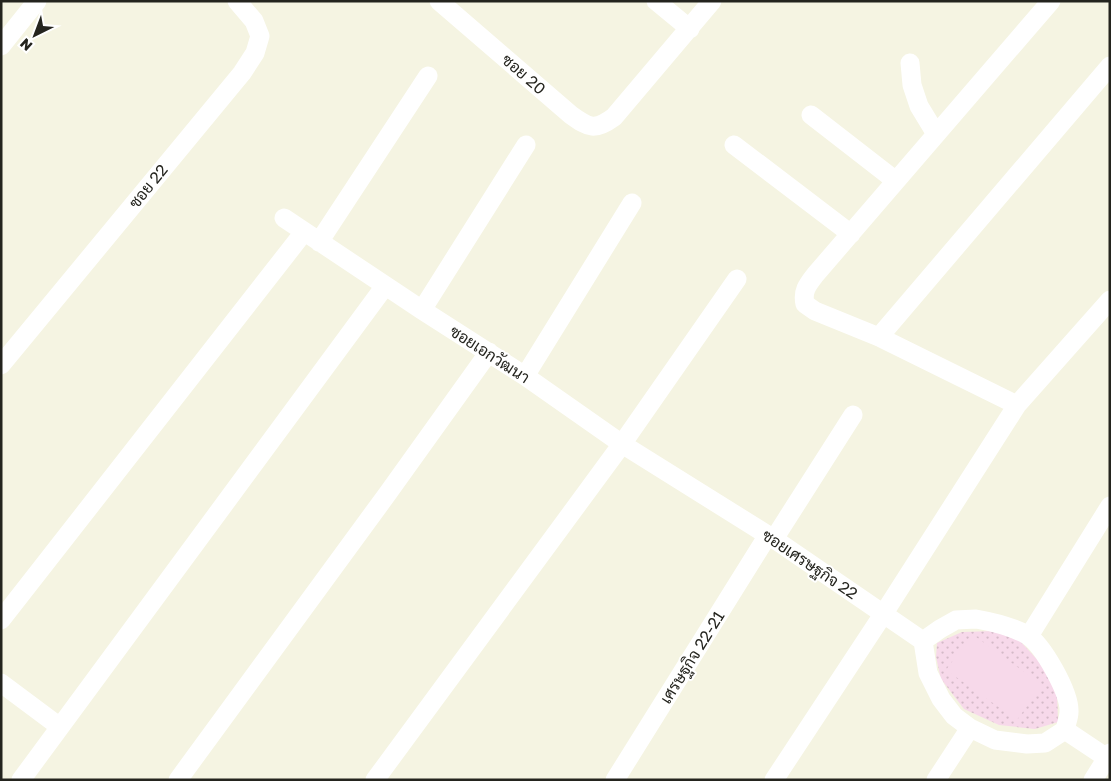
<svg xmlns="http://www.w3.org/2000/svg" width="1111" height="781" font-family="'Golos Text',Sarabun,sans-serif">
<style>
.green{fill:url(#green-dots)}
.pitch{fill:#f7d9ea}
.lines{fill:none;stroke-linecap:round;stroke-linejoin:round}
.minor{stroke:#fff;stroke-width:19}
.labels{text-anchor:middle;stroke-width:4;stroke-linejoin:round;paint-order:stroke}
.street-label{font-size:16px;fill:#24241e;stroke:#fff}
</style>
<defs>
<pattern id="green-dots" width="8" height="8" patternUnits="userSpaceOnUse" patternTransform="scale(1.25)"><rect width="8" height="8" fill="#f7d9ea"/><path d="M2 2h.1M6 6h.1" fill="none" stroke="#d4bac8" stroke-width="1.8" stroke-linecap="round"/></pattern>
</defs>
<rect width="100%" height="100%" fill="#f5f4e2"/>
<!-- green -->
<path class="green" d="M994 631 1020 641 1045 668 1057 691 1058 722 1035 729 999 725 964 709 941 679 936 657 937 643 962 632Z"/>
<!-- pitch -->
<path class="pitch" d="M972 634 1042 685 1017 720 946 670Z"/>
<g class="lines">
<!-- minor -->
<path class="minor" d="M439 1 571 115C589 128 595 131 614 117L712 1
M656 1 690 29
M1 46 37 1
M910 63 912 85 919 106 936 134
M811 115 896 181
M734 145 851 234
M284 218 422 310 525 376 622 444 774 539 923 641
M319 242 428 76
M422 310 526 145
M879 337 1110 66
M1 365 242 73 255 53 260 36 254 21 237 1
M525 376 632 203
M1017 405 879 337 815 311 805 304C802 291 808 284 815 275L1051 1
M774 539 853 415
M976 619C993 622 1011 626 1027 635 1043 645 1070 693 1069 712 1069 718 1066 724 1065 730L1045 743 1027 744 995 740 970 728 954 716 941 699 928 673 923 641 940 629 956 620Z
M1 620 304 232
M1029 636 1110 506
M1 683 60 727
M1065 730 1110 760
M21 780 385 286
M178 780 388 493 489 352
M375 780 622 444 737 279
M615 780 768 535
M774 780 884 613 1017 405 1110 300
M936 780 970 728
M1093 780 1110 753"/>
</g>
<g class="labels">
<!-- street labels -->
<g class="street-label">
<text transform="translate(524 74) rotate(41)" y="6">ซอย 20</text>
<text transform="translate(148 186) rotate(-51)" y="6">ซอย 22</text>
<text transform="translate(490 354) rotate(33)" y="6">ซอยเอกวัฒนา</text>
<text transform="translate(810 564) rotate(34)" y="6">ซอยเศรษฐกิจ 22</text>
<text transform="translate(692 657) rotate(-58)" y="6">เศรษฐกิจ 22-21</text>
</g>
</g>
<!-- border -->
<rect width="1111" height="781" fill="none" stroke="#24241e" stroke-width="5"/>
<!-- north arrow -->
<g transform="translate(35 35) rotate(222)" stroke="#ffffff" stroke-width="4" paint-order="stroke">
<path d="M0-4L9 19L0 12L-9 19Z" fill="#24241e"/>
<text y="-8" font-size="14" font-weight="bold" text-anchor="middle" fill="#24241e">N</text>
</g>
</svg>
